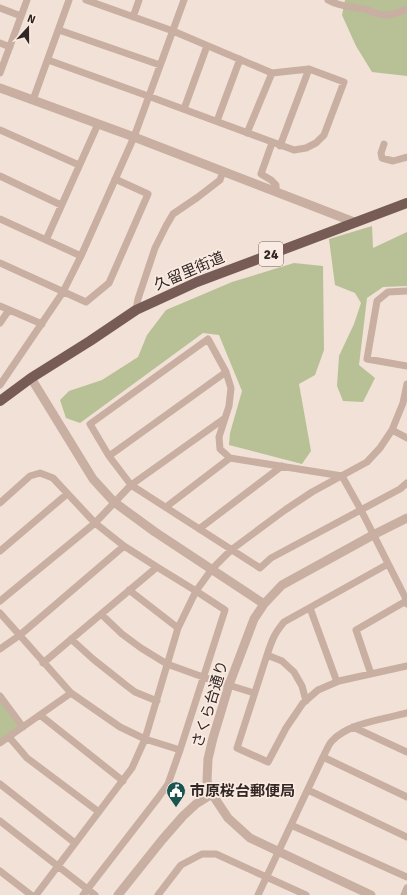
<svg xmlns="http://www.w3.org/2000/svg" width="407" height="895" font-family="Signika,'Noto Sans JP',sans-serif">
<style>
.green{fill:#b8c096}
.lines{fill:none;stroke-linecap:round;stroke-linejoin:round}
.minor{stroke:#c9aea2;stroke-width:7}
.tertiary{stroke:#c9aea2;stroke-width:9}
.primary{stroke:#765c55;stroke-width:10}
.labels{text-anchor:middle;stroke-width:3.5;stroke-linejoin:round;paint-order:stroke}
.shield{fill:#f9ebe2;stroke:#6e625e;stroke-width:1}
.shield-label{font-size:14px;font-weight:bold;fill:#332725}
.street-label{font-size:15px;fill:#332725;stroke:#f9ebe2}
.poi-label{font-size:15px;font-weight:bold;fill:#332725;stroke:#f9ebe2;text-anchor:start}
</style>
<rect width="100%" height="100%" fill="#f1e1d6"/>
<!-- green -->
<path class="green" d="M345 0H407V76L372 72 356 46 342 15Z
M372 226 373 248 407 232V286L383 287 367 298 359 365 375 378 363 402 343 401 337 386 339 356 354 324 361 303 355 293 335 285 329 239Z
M294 263 323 266 324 350 315 375 299 384 311 451 302 464 229 445 230 433 242 391 219 335 203 333 80 423 66 418 60 400 69 391 102 380 138 357 147 335 166 310 232 282Z
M0 696 23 727 0 743Z"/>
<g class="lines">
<!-- minor -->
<path class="minor" d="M328 0C340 7 354 7 368 10 373 12 380 15 386 15 393 15 400 12 407 9
M0 8 21 16
M133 17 139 0
M59 30 160 65
M0 43 10 47
M48 60 148 96 294 150 306 148 316 143 324 135 344 82 309 69 272 73 173 31 86 0
M0 73 27 0
M33 100 69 0
M184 109 207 46
M217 121 240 59
M0 130 79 165
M247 133 272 73
M272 143 261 174 271 180 276 185V192
M384 144 381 153 382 158 393 161 407 157
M280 146 309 69
M0 176 61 205
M0 219 81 256
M46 240 98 124
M0 263 86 302 109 283 148 194 115 179
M407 291 388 292 377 301 367 359 407 366
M0 306 42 324
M136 310 138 299 155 248 166 226 173 214 198 197 220 180 223 171
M0 323 9 310
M0 385 63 292 81 256 134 137 184 0
M392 430 407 438
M109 456 226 372
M407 483 400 489 271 558 260 568 131 485 109 456 90 424 208 339 226 372 231 388 229 406 219 437 220 449 230 458 342 476 361 510 405 597 407 604
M0 503 30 476 40 473 53 478 95 523 124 546 157 567
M166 507 230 458
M199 529 282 466
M0 551 67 494
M388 564 284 622C274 634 272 640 267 655L237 748 268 762 286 728 303 703 318 690 339 681 407 666
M129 590 178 628
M0 601 95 523 131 485 225 418
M310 608 337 682
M0 613 71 693 120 727 145 739 180 750
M101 614 122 634 141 648 167 664 203 677 254 693
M71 639 93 659 127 686 135 692 157 701
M0 649 20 635 124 546
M267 655 282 661 294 672 302 686 306 701
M43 663 157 567 196 591 225 610 180 750 168 784 158 798 83 895
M371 674 356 630 406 601
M0 696 23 727
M40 715 123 781
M353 727 407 752
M9 737 27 758 99 812
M0 743 71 693
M323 757 407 797
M0 784 75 843
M308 790 407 837
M0 821 95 895
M291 825 407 877
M0 871 31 895
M36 895 132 768 145 739 178 628 196 591 212 569 231 550 285 510 312 492 367 462 380 448 392 430 403 403 407 384
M158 895 181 865 202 854H216L306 895
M258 895 323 757C326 752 328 745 332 741 348 723 385 719 407 713
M404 895 407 888"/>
<!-- tertiary -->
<path class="tertiary" d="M0 88 134 137 354 222
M31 378 93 479 114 502 155 532 264 604
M118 895 162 840 183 816 196 804 212 794
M371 895 250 838 228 818 212 794 207 781 208 759 213 738 229 685 254 619 264 604 282 585 373 535 407 518"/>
<!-- primary -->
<path class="primary" d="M0 401 31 378 90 341 136 310 197 282 407 203"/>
</g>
<!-- icons -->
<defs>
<symbol id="civic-pin" viewBox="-11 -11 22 30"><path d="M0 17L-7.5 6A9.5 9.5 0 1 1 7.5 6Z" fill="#1a5551" stroke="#f9ebe2"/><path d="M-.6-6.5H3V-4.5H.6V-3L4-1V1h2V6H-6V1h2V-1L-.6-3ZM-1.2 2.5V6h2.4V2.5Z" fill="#fff"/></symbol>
</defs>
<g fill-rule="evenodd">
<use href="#civic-pin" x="165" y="780" width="22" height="30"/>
</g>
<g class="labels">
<!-- shield labels -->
<rect class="shield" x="259" y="242" width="24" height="24" rx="3"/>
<g class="shield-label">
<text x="271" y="259">24</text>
</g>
<!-- street labels -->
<g class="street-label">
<text transform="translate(189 271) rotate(-23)" y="5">久留里街道</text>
<text transform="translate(210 704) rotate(-73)" y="5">さくら台通り</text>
</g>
<!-- poi labels -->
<g class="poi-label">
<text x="190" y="796">市原桜台郵便局</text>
</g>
</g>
<!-- north arrow -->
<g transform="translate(28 28) rotate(21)" stroke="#f9ebe2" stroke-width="3" paint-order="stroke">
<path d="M0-3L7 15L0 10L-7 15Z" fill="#332725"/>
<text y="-6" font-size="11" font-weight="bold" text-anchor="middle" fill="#332725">N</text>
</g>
</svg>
